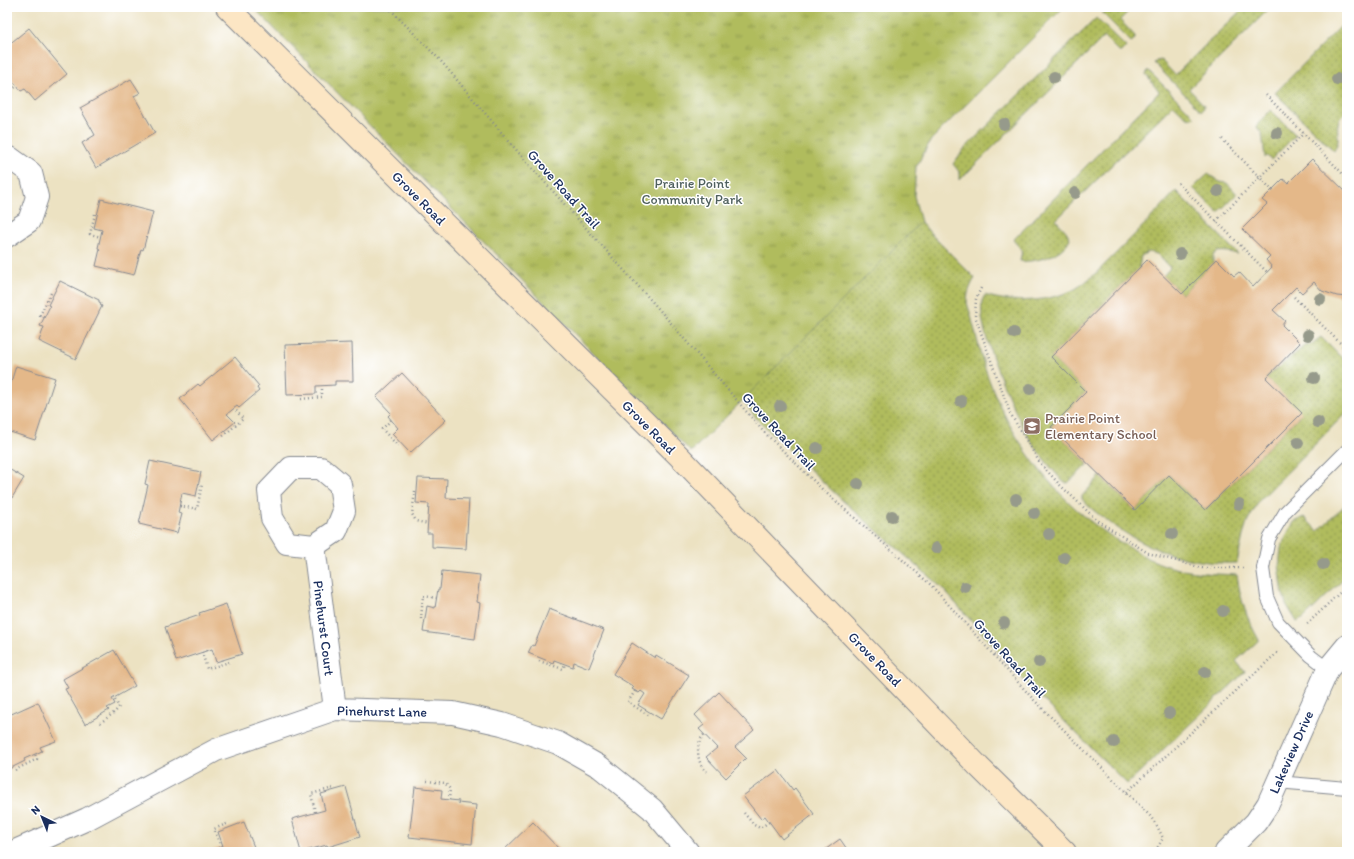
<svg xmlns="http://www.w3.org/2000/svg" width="1354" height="859" font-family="Itim,sans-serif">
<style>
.grass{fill:url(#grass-dots);stroke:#66765e}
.park{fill:url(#park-tufts);stroke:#66765e}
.building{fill:#e4b889}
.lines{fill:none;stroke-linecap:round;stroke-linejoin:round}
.lane-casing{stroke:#848890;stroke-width:14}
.street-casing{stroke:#848890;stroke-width:24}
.secondary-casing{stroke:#848890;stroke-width:24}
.path{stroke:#848890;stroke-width:2.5;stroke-dasharray:1 3;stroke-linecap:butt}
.lane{stroke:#fff;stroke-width:12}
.street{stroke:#fff;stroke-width:22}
.secondary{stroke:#fce6c4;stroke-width:22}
.tree{fill:#969a8b}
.labels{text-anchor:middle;stroke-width:3;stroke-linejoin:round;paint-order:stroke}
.park-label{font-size:14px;fill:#4f605e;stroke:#fff}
.street-label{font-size:14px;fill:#1b2f5e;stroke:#fff}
.education-label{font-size:14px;fill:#785e54;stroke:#fff;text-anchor:start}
</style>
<defs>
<pattern id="grass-dots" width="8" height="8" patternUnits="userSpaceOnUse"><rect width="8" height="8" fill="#b0bc5d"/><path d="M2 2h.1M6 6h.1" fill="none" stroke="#8e9950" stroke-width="1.8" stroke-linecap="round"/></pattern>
<pattern id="park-tufts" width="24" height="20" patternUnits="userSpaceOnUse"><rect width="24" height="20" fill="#b0bc5d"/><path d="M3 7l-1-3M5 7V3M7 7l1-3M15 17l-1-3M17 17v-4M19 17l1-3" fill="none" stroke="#8e9950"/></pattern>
</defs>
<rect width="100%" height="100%" fill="#fff"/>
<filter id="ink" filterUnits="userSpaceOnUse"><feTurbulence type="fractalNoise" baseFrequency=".025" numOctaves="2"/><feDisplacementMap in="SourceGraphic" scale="8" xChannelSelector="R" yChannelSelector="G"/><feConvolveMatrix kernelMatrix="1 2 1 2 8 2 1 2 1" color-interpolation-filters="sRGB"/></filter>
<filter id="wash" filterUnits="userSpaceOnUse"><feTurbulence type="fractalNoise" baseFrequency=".012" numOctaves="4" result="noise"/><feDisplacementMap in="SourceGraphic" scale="16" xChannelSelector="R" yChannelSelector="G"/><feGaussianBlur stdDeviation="0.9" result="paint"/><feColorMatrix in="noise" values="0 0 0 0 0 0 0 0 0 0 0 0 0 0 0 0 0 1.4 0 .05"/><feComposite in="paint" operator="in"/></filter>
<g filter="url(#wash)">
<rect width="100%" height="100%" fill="#ece2c2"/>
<!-- grass -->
<path class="grass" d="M1107 7H1133L1120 20 1135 36V39L1131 42 1102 13Z
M1244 7H1271L1189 89 1204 105V108L1201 111 1154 63 1156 61 1161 60 1175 75Z
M1096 18 1126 47 1122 52H1119L1104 37 960 180V173L953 164 964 149Z
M1347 20V111C1335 121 1338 126 1338 140 1338 143 1335 148 1334 151L1275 93Z
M1148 70 1195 117C1186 121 1180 110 1173 105L1056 220 1066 231 1070 238C1064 255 1035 263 1020 261L1022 250 1013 240 1159 92 1146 75Z
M1271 110 1296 135 1271 160 1267 156 1265 158 1262 133 1256 126Z
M1208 174 1220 182 1227 183 1237 194 1218 213 1193 188Z
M1176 191 1238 254C1232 253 1215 248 1213 256 1213 258 1213 261 1213 263L1182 294 1163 276 1170 268 1157 254 1148 252 1141 256 1139 268 1051 357 1086 392 1051 427 1088 464 1068 483 1063 482C1052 469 1040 455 1031 441 1017 419 968 315 985 295 1012 304 1049 302 1075 289 1090 280 1102 267 1114 255 1135 234 1156 213 1176 191Z
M921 222 933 236 975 278C971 285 967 293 967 301 967 305 970 311 971 316 974 327 977 339 980 351 1001 431 1055 505 1127 546 1140 554 1154 562 1168 566 1189 573 1215 574 1237 575 1241 601 1246 617 1259 640L1236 661 1245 672 1127 784 1029 686 942 588 843 501 755 417 743 400Z
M1321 337 1347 363V412L1259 501 1247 523 1243 536 1237 563C1188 565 1144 549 1105 519 1097 513 1088 507 1082 499V496L1100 476 1135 510 1169 475 1205 510 1301 414 1266 378 1304 346 1310 345Z
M1347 503V576L1304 618 1297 622 1286 604 1283 594 1279 566 1281 548 1289 530 1295 521 1304 517 1318 531Z"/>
<!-- park -->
<path class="park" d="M253 7H1064L931 140 916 167 914 196 921 222 691 452Z"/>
<g id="blocks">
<!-- building -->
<path class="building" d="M29 28 67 74 35 101 25 89 21 91 9 76 7 78V46Z
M131 79 140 93 134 96 155 133 96 168 82 143 95 135 80 108Z
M1312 159 1347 193V297L1337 296 1322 291 1314 282 1302 293 1296 287 1273 310 1285 321 1282 325 1300 343 1266 378 1302 413 1205 510 1169 475 1135 510 1051 427 1086 392 1051 357 1147 260 1182 294 1217 259 1234 276 1239 272 1253 287 1272 267 1266 260 1270 256 1242 229 1267 204 1262 200 1283 179 1288 183Z
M101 199 153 212 143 250 141 249 134 275 96 266 100 249 98 248 102 230 94 228Z
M60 281 99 300V302L101 303 100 305 102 306 76 359 39 341 44 327 40 326 50 306 48 305Z
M352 343 353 381H335V385L316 386V394L287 395 285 345Z
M235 357 259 386 257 388 259 391 239 408 237 406 227 414 235 422 213 440 180 399 198 384 200 386Z
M16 366 55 378 35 440 7 431V385L8 381 11 382Z
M402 373 446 420 410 453 392 434 398 428 388 416 391 413 376 397Z
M150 461 201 472 196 496 182 493 178 513 182 514 177 533 139 524 148 485 145 484Z
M7 468 24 478 7 506Z
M418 478 447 479 446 498 469 499 466 549 432 547V533H427L429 504 416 503Z
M442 571 480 575 477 602 480 603 475 639 423 632 427 606 435 608 438 589H440Z
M226 604 242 654 216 662 212 649 176 661 165 627 200 615 199 613Z
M549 609 604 630 589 668 574 662 573 667 554 660 553 663 528 653 532 645 534 646Z
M632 643 655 658 656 655 689 675 661 719 638 705 645 694 641 691 639 693 632 689 634 687 613 674Z
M114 650 135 686 112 699 115 704 107 708 109 710 85 724 65 689 68 688 63 679Z
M719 692 754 730 735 747 746 758 726 778 706 757 717 748 699 729 704 725 695 715Z
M38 702 56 741 40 747 42 751 24 759 25 761 7 770V716Z
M778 770 793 790 795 788 814 814 782 839 765 816 761 819 743 796Z
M346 787 360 837 328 847 327 845 301 852 292 819 325 810 321 794Z
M415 787 442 790 441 799 459 801 458 803 476 805 472 844 409 837Z
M244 822 256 852H208L223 846 218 832Z
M533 822 562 852H502Z
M840 839 849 852H822Z"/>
</g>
</g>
<g filter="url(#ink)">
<use href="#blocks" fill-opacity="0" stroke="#848890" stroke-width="1"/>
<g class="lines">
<defs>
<path id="lane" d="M1328 669 1311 656 1278 622 1267 597 1263 568 1269 539 1285 512 1347 450
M1277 782 1347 788"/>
<path id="street" d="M7 159 10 158 31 173 37 197 29 221 7 236
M291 468H321L340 484 344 511 336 531 314 546 287 543 272 518 269 491Z
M314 546 335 709
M13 852 87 819 216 750 335 709 453 713 502 724 558 743 600 767 652 809 688 852
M1226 852 1256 822 1268 804 1328 669 1347 646"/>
<path id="secondary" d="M227 7 679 456 979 767 1065 852"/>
</defs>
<!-- lane casing -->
<use href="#lane" class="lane-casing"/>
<!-- street casing -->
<use href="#street" class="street-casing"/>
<!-- secondary casing -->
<use href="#secondary" class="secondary-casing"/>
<!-- path -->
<path class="path" d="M388 7 440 60 524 159 657 307 763 431 824 491 931 585 1033 699 1150 816 1157 826 1163 838 1155 852
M7 89H13L17 86
M1266 95 1347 178
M1222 139 1275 193
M1178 183 1268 273
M95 214 90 234 101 237
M1216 221 1304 133
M981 288 976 299 975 316 1010 413 1040 463 1059 484 1098 521 1148 553 1202 568H1243
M1294 297 1347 350
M1344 300 1347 334
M44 317 40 315 51 293
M301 399 322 397V386
M391 420 382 429 398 446
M223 436 243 419 234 408
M415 491 412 514 416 521 428 524
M180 506 197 509 202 484
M421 619 423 596 437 598
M1307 624 1347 586
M202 652 207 669 229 662
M539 661 563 669 565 664
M635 691 628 702 648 715
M100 723 115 712 119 707 114 698
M704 735C696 742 697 758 702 767 704 769 707 772 709 774
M15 770 37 759 35 754
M427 781 445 783 450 789 449 800
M1127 792 1279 651
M315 812 311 794 333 788
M744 813 754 825 760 828 769 822
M221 847 214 829 229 823"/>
<!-- lane -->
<use href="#lane" class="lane"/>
<!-- street -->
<use href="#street" class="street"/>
<!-- secondary -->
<use href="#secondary" class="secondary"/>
</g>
<!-- trees -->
<g class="tree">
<circle cx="1054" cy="77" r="6"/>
<circle cx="1337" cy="79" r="6"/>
<circle cx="1004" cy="124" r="6"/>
<circle cx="1277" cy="133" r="6"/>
<circle cx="1218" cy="191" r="6"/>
<circle cx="1075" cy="193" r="6"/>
<circle cx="1180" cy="254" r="6"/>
<circle cx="1320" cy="299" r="6"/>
<circle cx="1014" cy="333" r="6"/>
<circle cx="1308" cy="335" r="6"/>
<circle cx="1314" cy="378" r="6"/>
<circle cx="1030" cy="389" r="6"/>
<circle cx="961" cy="401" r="6"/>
<circle cx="780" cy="406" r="6"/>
<circle cx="1318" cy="422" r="6"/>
<circle cx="1298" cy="443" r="6"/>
<circle cx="817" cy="448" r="6"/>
<circle cx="858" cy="484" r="6"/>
<circle cx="1016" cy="499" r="6"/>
<circle cx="1239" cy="504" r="6"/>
<circle cx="1034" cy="513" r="6"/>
<circle cx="892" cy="516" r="6"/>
<circle cx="1049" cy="534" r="6"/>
<circle cx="1172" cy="534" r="6"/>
<circle cx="936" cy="548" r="6"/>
<circle cx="1064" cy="558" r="6"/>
<circle cx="1323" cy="564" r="6"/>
<circle cx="965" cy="587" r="6"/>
<circle cx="1223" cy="611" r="6"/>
<circle cx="1004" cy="623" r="6"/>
<circle cx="1039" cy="662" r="6"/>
<circle cx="1205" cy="672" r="6"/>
<circle cx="1169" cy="713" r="6"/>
<circle cx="1114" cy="742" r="6"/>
</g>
</g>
<!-- icons -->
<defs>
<symbol id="school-square" viewBox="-11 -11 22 22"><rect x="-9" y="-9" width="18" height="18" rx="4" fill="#8d6e63" stroke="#fff"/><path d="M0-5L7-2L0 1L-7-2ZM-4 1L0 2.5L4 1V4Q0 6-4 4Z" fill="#fff"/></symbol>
</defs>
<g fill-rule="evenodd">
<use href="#school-square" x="1022" y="416" width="20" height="20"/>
</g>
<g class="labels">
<!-- park labels -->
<g class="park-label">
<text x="692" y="188">Prairie Point<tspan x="692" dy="16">Community Park</tspan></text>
</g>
<!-- street labels -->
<g class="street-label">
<text transform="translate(564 189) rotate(48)" y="5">Grove Road Trail</text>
<text transform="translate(419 198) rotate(45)" y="5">Grove Road</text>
<text transform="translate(649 427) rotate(45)" y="5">Grove Road</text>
<text transform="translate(779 431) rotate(47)" y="5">Grove Road Trail</text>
<text transform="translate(324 628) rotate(83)" y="5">Pinehurst Court</text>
<text transform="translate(1010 658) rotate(48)" y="5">Grove Road Trail</text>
<text transform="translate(875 659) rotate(46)" y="5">Grove Road</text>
<text transform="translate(382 711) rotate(1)" y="5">Pinehurst Lane</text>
<text transform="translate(1291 752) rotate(-66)" y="5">Lakeview Drive</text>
</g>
<!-- education labels -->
<g class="education-label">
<text x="1045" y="423">Prairie Point<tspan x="1045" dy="16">Elementary School</tspan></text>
</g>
</g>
<!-- margin -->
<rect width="1354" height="859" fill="none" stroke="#fff" stroke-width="24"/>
<!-- north arrow -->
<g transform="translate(42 817) rotate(317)" stroke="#ffffff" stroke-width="3" paint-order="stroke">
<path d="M0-3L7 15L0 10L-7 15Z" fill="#1b2f5e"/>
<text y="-6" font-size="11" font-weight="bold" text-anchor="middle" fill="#1b2f5e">N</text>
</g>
</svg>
